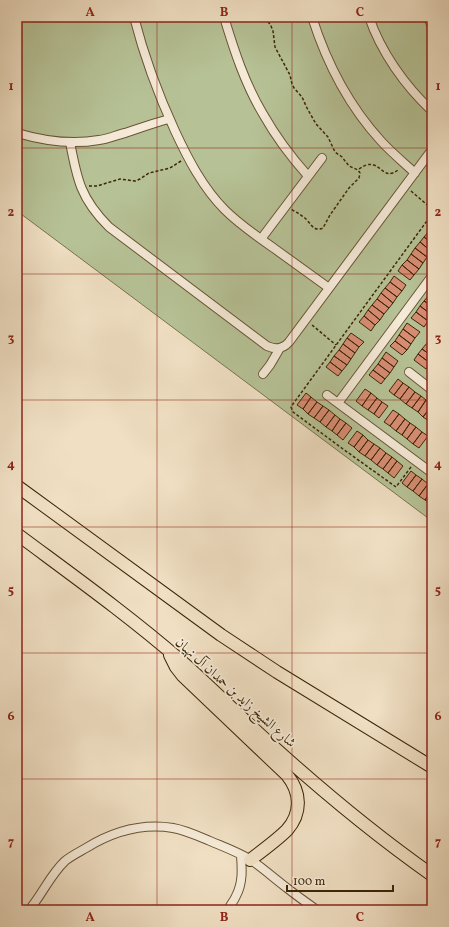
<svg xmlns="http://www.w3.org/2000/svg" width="449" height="927" font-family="Vollkorn,Amiri,serif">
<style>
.green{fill:#b6c296;stroke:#79744d}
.building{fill:#d78d74;stroke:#3c2504}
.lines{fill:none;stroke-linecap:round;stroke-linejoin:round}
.minor-casing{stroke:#695434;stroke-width:10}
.highway-casing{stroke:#3c2504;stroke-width:14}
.path{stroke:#3c2504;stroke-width:1.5;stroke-dasharray:3 2;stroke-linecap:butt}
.minor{stroke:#f5ead8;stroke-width:8}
.highway{stroke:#f0dfc3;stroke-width:12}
.grid{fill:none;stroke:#8f2418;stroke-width:1;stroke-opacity:0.55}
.labels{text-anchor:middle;stroke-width:3.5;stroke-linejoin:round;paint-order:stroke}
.street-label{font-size:14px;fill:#3c2504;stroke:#f5ead8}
.neatline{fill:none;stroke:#8f2418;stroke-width:1.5}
.grid-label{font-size:13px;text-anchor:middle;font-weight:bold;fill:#8f2418}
</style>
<rect width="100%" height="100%" fill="#f0dfc3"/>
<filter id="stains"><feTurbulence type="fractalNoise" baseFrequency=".005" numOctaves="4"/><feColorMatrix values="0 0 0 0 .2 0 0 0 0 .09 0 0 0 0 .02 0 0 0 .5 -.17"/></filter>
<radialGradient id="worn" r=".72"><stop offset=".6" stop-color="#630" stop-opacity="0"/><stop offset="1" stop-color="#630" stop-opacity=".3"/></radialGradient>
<!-- green -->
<path class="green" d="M17 17H432V521L17 211Z"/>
<!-- building -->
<path class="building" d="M429 231 432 234V243L424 237Z
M424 237 432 243V252L420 242Z
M420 242 432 252 427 257 415 248Z
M415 248 427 257 423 263 411 254Z
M411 254 423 263 419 269 407 260Z
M407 260 419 269 414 275 402 265Z
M402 265 414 275 410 280 398 271Z
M394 276 406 285 402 291 390 282Z
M390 282 402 291 397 297 385 288Z
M385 288 397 297 393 303 381 293Z
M381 293 393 303 389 308 377 299Z
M429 295 432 297V306L424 301Z
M377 299 389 308 384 314 372 305Z
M424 301 432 306V315L420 306Z
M372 305 384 314 380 320 368 310Z
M420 306 432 315 428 321 416 312Z
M368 310 380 320 375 325 364 316Z
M416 312 428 321 424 327 411 318Z
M364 316 375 325 371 331 359 322Z
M407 323 420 332 415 338 403 329Z
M403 329 415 338 411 344 399 335Z
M351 333 364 342 359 347 347 338Z
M399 335 411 344 407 350 395 341Z
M347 338 359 347 355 353 343 344Z
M395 341 407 350 402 355 390 346Z
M427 343 432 347V356L422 349Z
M343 344 355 353 351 359 339 350Z
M422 349 432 356V361L430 363 418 354Z
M339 350 351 359 347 365 334 356Z
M386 352 398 361 394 367 382 358Z
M418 354 430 363 426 369 414 360Z
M334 356 347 365 342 371 330 362Z
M382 358 394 367 390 373 378 364Z
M330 362 342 371 338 376 326 367Z
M378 364 390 373 385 379 373 370Z
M373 370 385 379 381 384 369 375Z
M398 379 403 383 394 395 389 391Z
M403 383 409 387 400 399 394 395Z
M409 387 415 392 406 404 400 399Z
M365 389 371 393 362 406 356 401Z
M415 392 421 396 412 408 406 404Z
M306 393 311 397 303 409 297 405Z
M371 393 377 398 368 410 362 406Z
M421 396 426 400 418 412 412 408Z
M311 397 317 402 308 414 303 409Z
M377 398 382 402 374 414 368 410Z
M426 400 432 405 423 417 418 412Z
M317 402 323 406 314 418 308 414Z
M382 402 388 406 379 418 374 414Z
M432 405V417L429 421 423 417Z
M323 406 329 410 320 422 314 418Z
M329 410 335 415 326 427 320 422Z
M393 410 399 414 390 426 384 422Z
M399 414 405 419 396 431 390 426Z
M335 415 340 419 332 431 326 427Z
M340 419 346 423 337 435 332 431Z
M405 419 410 423 402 435 396 431Z
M346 423 352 428 343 440 337 435Z
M410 423 416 427 407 439 402 435Z
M416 427 422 432 413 444 407 439Z
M357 431 363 435 354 447 348 443Z
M422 432 428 436 419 448 413 444Z
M363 435 368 440 359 452 354 447Z
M368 440 374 444 365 456 359 452Z
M374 444 380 448 371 460 365 456Z
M380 448 386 453 377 465 371 460Z
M386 453 392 457 383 469 377 465Z
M392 457 397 461 388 473 383 469Z
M397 461 403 466 394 478 388 473Z
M411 471 416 475 407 487 402 483Z
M416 475 422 479 413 491 407 487Z
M422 479 428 484 419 496 413 491Z
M428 484 432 487V490L425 500 419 496Z
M432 490V502L431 504 425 500Z"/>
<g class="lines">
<defs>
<path id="minor" d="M134 17C144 56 158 94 175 131 188 159 203 188 225 210 240 225 258 237 275 249 293 262 311 275 329 288
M224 17C234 50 245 84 263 114 276 137 291 157 308 176
M312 17C326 61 349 106 381 141 391 152 403 162 415 173
M369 17C381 52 405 86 432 111
M428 17 432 27
M17 133C44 141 71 145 99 140 108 139 116 135 125 133 140 128 154 123 169 119
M70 142C77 180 81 199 109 227L267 346C276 350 283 349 289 342L431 151
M261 239 322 158
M409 372 432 390
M263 374 270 365 280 348
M327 395 432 473
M338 403 432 276
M29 910C42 895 50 875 65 861 71 856 79 852 86 848 112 832 142 823 173 828 185 830 198 836 210 841 224 847 238 852 251 860 264 869 275 879 287 888 297 896 307 903 317 910
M228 910C230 905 234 901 236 896 243 883 242 869 241 855"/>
<path id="highway" d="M17 486 221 635 277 672 432 767
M17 534C72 575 128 615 180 660 213 689 244 721 277 750 326 794 378 837 432 875
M170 655 176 667 183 676 287 775C301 792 302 813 287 830 277 840 262 851 250 860"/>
</defs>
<!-- minor casing -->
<use href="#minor" class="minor-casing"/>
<!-- highway casing -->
<use href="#highway" class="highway-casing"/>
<!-- path -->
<path class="path" d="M266 17 267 20 271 26 273 31 275 47 290 75 292 84 294 88 302 97 307 108 316 124 328 137 335 152 342 157 349 166 358 170 360 173 359 178 349 188 330 215 323 228C312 233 310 220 302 216 299 213 295 212 291 209
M359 169C381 153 381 185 399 169
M89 186H97L120 179 135 181 140 179 149 173 170 168 181 161
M411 191 432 209
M312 325 336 345
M411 467 396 487 343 449 293 412 291 407 293 404 432 214"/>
<!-- minor -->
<use href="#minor" class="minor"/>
<!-- highway -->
<use href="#highway" class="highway"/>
</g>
<!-- grid -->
<path class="grid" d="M157 17V910M292 17V910M17 148H432M17 274H432M17 400H432M17 527H432M17 653H432M17 779H432"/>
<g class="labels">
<!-- street labels -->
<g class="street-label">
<text transform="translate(236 692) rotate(42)" y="5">شارع الشيخ زايد بن حمدان آل نهيان</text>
</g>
</g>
<!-- margin -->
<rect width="449" height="927" fill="none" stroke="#f0dfc3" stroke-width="44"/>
<!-- scale -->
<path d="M287 885v6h106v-6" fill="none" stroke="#3c2504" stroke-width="2"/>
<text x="293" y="885" font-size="12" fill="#3c2504" stroke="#f5ead8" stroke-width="3" paint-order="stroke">100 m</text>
<rect x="22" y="22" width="405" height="883" class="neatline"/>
<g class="grid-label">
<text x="90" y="16">A</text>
<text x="224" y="16">B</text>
<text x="360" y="16">C</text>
<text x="11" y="90">1</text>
<text x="438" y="90">1</text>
<text x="11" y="216">2</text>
<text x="438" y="216">2</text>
<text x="11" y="342">3</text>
<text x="438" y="342">3</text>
<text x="11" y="468">4</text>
<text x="438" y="468">4</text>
<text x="11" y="594">5</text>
<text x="438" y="594">5</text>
<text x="11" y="720">6</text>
<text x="438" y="720">6</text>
<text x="11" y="846">7</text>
<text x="438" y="846">7</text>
<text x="90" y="921">A</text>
<text x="224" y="921">B</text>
<text x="360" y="921">C</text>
</g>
<rect width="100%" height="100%" filter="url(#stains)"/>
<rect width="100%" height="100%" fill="url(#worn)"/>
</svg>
